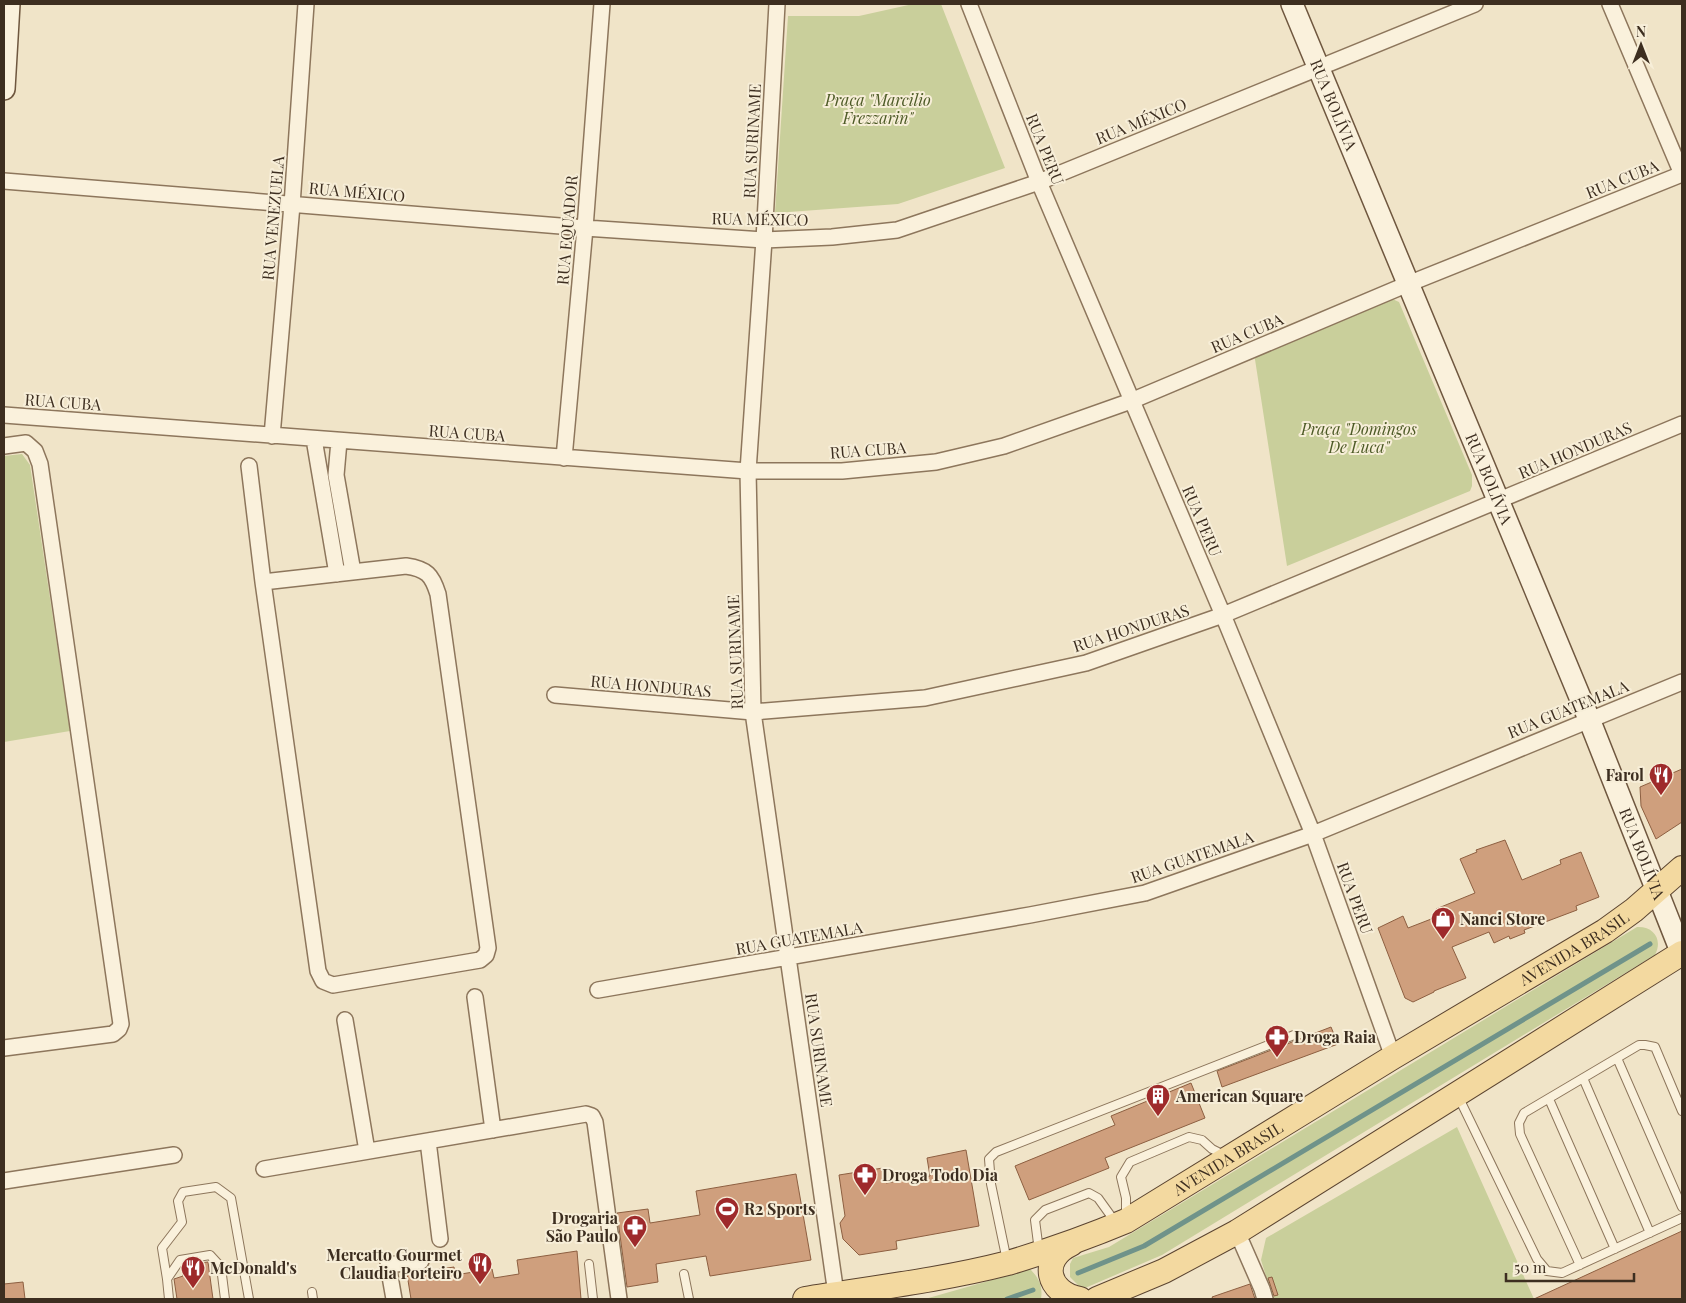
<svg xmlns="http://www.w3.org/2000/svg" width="1686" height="1303" font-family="'Playfair Display',serif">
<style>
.green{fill:#c9cf9b}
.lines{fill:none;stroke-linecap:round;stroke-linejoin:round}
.stream{stroke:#6f938a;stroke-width:5}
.building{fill:#cf9f7d;stroke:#8d5f41}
.lane-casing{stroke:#8d765c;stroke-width:10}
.street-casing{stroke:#8d765c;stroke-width:18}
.secondary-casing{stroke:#6f573f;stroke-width:24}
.primary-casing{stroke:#5b4430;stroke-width:26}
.lane{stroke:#faf1dc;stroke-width:8}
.street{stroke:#faf1dc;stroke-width:15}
.secondary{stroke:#faf1dc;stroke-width:21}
.primary{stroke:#f3d9a0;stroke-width:24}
.labels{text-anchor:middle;stroke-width:4;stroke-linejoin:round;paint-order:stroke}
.park-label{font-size:16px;font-style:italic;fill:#4d5a26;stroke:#f7eed8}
.street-label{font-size:16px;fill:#3d2e20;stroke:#f7eed8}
.poi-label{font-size:16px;font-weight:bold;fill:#3d2e20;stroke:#f7eed8;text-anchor:start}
</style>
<rect width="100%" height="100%" fill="#f0e4c8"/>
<!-- green -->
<path class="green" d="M913 4H941L1005 168 898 204 775 213 788 16H859Z
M1388 297 1399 302 1472 475V486L1470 491 1287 566 1254 353Z
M22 454 30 465 70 731 4 742V456Z
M1637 927C1654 926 1663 940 1655 955L1162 1255 1085 1288 1079 1286 1070 1277V1264L1073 1258 1109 1247Z
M1457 1127 1534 1299H1273L1261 1260 1266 1238Z
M1030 1269C1039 1278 1043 1286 1041 1299H925Z"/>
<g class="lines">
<!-- stream -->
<path class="stream" d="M1078 1273 1144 1246 1650 944
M1007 1299 1033 1290"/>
</g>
<!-- building -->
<path class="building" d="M1682 769V822L1656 839 1641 806 1640 787Z
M1505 840 1522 880 1561 864 1560 860 1581 852 1599 897 1576 906 1577 910 1524 930 1525 933 1510 939 1509 936 1494 943 1489 932 1452 947 1466 978 1434 991V992L1413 1002 1405 998 1378 928 1403 916 1408 928 1439 916 1436 909 1475 893 1460 859 1477 852 1476 850Z
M1331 1027 1338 1044 1222 1087 1217 1071Z
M1191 1083 1205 1118 1105 1158 1109 1168 1029 1200 1015 1166 1115 1125 1111 1116Z
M966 1150 979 1226 896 1241 897 1249 859 1255 843 1239 840 1223 845 1216 839 1175 883 1168 886 1183 930 1176 927 1158Z
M796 1174 811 1260 710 1276 706 1256 656 1264 658 1282 627 1287 617 1213 648 1209 650 1223 700 1215 696 1191Z
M1682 1231V1299H1534Z
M577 1251 581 1299H411L407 1274 454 1267 455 1275 492 1269 494 1278 519 1274 517 1260Z
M208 1262 213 1299H177L174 1279 183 1276 182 1268 183 1265Z
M1272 1277 1278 1295 1274 1296 1268 1278Z
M23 1282 25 1299H4V1284Z
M1250 1284 1255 1299H1213L1212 1297Z"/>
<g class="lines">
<defs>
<path id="lane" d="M1617 1058 1682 1207
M1583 1078 1650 1233
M1458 1096 1537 1259 1547 1271 1562 1273 1682 1218
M1549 1099 1615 1249
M1126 1216V1198L1121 1177 1130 1162 1189 1137 1202 1140 1212 1149 1226 1156
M1039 1251 1035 1220 1045 1210 1089 1193 1098 1198 1116 1223
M1007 1261 991 1184 989 1159 996 1152 1294 1035
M589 1264 593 1299
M1580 1265 1520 1134 1519 1123 1524 1113 1639 1045H1645L1655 1047 1682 1111
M684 1274 689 1299
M167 1279 162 1248 182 1222 178 1201 183 1192 216 1187 231 1198 249 1299
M312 1292 313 1299
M169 1299 167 1279 180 1260 210 1255 221 1267 225 1299"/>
<path id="street" d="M777 4 764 240 748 471 753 712 836 1294
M969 4 1039 182 1223 615 1313 834 1393 1057
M1610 4 1682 174
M4 181 585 228 764 240 832 237 897 230 1039 182 1475 4
M4 415 748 471H842L936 462 1004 446 1131 401 1408 284 1682 174
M272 436 292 205 306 4
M314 439 337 574
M339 441 336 475 353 572
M4 446 26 443 35 451 40 464 121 1024 119 1029 113 1034 4 1048
M564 458 585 228 602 4
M249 466 263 582 318 971 323 981 333 985 480 960 486 955 488 948 438 594C432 575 427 569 406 566L263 582
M555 695 753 712 925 698 1086 663 1223 615 1682 424
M598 990 1030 915 1145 893 1313 834 1682 682
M475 997 493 1130
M345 1020 367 1151
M428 1141 440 1239
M264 1169 586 1114 592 1116 595 1122 619 1299
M4 1181 174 1155
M1237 1232 1262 1289 1265 1299
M394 1299 388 1265 421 1261"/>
<g id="secondary">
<path id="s1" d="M1292 4 1589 719 1682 954"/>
<path d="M4 89 9 4"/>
</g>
<g id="primary">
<path d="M1071 1244C1039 1259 1047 1293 1080 1299"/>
<path id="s2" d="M805 1299C873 1288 942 1280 1008 1263 1048 1251 1088 1237 1126 1221L1393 1057 1605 931 1634 910 1682 868"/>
<path d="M1097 1299 1164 1271 1237 1232 1682 953"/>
</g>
</defs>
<!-- lane casing -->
<use href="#lane" class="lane-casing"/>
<!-- street casing -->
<use href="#street" class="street-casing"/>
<!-- secondary casing -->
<use href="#secondary" class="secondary-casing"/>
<!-- primary casing -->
<use href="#primary" class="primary-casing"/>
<!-- lane -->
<use href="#lane" class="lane"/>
<!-- street -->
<use href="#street" class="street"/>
<!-- secondary -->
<use href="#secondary" class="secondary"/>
<!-- primary -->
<use href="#primary" class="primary"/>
</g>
<!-- icons -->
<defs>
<symbol id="restaurant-pin" viewBox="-11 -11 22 30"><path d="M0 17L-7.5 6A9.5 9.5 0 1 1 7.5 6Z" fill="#9e2a2b" stroke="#f7eed8"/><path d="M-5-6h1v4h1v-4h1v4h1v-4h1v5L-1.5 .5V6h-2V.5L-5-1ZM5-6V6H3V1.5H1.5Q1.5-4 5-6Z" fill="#fff"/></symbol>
<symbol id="shop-pin" viewBox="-11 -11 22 30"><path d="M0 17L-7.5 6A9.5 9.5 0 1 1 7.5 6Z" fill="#9e2a2b" stroke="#f7eed8"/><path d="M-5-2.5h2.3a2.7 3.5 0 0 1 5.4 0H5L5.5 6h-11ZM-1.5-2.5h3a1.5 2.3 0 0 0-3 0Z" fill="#fff"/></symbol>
<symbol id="pharmacy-pin" viewBox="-11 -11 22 30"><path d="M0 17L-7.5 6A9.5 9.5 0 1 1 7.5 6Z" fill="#9e2a2b" stroke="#f7eed8"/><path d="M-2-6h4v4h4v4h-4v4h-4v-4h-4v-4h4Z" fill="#fff"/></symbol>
<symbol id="building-pin" viewBox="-11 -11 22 30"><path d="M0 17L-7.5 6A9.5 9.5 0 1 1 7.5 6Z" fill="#9e2a2b" stroke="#f7eed8"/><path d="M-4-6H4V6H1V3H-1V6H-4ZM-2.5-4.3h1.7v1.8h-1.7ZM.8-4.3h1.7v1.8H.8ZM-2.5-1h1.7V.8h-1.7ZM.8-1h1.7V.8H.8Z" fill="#fff"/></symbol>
<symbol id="stadium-pin" viewBox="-11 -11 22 30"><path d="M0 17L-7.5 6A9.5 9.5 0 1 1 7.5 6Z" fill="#9e2a2b" stroke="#f7eed8"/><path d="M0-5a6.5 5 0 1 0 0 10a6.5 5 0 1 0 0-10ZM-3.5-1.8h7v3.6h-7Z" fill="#fff"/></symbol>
</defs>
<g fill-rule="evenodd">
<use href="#restaurant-pin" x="1647" y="761" width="28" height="38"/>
<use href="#shop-pin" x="1429" y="905" width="28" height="38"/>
<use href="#pharmacy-pin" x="1263" y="1023" width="28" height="38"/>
<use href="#building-pin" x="1144" y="1082" width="28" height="38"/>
<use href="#pharmacy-pin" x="851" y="1161" width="28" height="38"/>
<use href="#stadium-pin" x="713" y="1195" width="28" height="38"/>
<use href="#pharmacy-pin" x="621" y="1213" width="28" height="38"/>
<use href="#restaurant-pin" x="466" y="1250" width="28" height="38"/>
<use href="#restaurant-pin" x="179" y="1254" width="28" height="38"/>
</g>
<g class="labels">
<!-- park labels -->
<g class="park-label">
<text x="878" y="106">Praça "Marcilio<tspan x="878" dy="18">Frezzarin"</tspan></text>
<text x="1359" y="435">Praça "Domingos<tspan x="1359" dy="18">De Luca"</tspan></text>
</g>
<!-- street labels -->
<g class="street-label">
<text dy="6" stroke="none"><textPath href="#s1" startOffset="109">RUA BOLÍVIA</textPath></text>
<text transform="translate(1141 121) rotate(-22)" y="6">RUA MÉXICO</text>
<text transform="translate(752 141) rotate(-87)" y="6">RUA SURINAME</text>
<text transform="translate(1045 149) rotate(68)" y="6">RUA PERU</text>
<text transform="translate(1622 179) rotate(-22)" y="6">RUA CUBA</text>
<text transform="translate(357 192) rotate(5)" y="6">RUA MÉXICO</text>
<text transform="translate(273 218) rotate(-85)" y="6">RUA VENEZUELA</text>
<text transform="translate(760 219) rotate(1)" y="6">RUA MÉXICO</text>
<text transform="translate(567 230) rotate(-85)" y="6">RUA EQUADOR</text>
<text transform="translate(1247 333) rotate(-23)" y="6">RUA CUBA</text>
<text transform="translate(63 402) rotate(4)" y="6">RUA CUBA</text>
<text transform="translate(467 433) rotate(4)" y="6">RUA CUBA</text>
<text transform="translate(868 450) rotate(-4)" y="6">RUA CUBA</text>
<text transform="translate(1575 450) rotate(-23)" y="6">RUA HONDURAS</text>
<text dy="6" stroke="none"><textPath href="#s1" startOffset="514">RUA BOLÍVIA</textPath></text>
<text transform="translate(1202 521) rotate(67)" y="6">RUA PERU</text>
<text transform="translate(1131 628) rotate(-18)" y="6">RUA HONDURAS</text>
<text transform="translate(735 652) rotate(-92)" y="6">RUA SURINAME</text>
<text transform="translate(651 686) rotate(5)" y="6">RUA HONDURAS</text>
<text transform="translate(1568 709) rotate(-22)" y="6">RUA GUATEMALA</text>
<text dy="6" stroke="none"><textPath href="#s1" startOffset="919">RUA BOLÍVIA</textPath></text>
<text transform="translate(1192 857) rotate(-19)" y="6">RUA GUATEMALA</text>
<text transform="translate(1355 898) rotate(70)" y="6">RUA PERU</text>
<text transform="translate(799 938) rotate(-10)" y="6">RUA GUATEMALA</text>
<text dy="6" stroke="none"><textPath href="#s2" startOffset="856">AVENIDA BRASIL</textPath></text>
<text transform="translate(819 1050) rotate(82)" y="6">RUA SURINAME</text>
<text dy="6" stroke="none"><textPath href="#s2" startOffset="451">AVENIDA BRASIL</textPath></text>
</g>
<!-- poi labels -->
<g class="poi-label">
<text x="1644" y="781" text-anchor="end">Farol</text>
<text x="1460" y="925">Nanci Store</text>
<text x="1294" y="1043">Droga Raia</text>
<text x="1176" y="1102">American Square</text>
<text x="882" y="1181">Droga Todo Dia</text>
<text x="744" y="1215">R2 Sports</text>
<text x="618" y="1224" text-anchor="end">Drogaria<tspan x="618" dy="18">São Paulo</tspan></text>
<text x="462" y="1261" text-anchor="end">Mercatto Gourmet<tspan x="462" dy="18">Claudia Porteiro</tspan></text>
<text x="210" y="1274">McDonald's</text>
</g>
</g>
<!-- border -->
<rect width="1686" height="1303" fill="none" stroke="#3d2e20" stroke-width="10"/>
<!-- north arrow -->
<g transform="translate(1641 45)" stroke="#f7eed8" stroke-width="4" paint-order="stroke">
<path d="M0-4L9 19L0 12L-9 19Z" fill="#3d2e20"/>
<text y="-8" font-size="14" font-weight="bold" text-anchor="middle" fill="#3d2e20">N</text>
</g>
<!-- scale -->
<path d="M1506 1273v8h128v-8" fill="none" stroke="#3d2e20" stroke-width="2.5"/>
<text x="1514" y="1273" font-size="15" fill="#3d2e20" stroke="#f7eed8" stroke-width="4" paint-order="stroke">50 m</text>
</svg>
